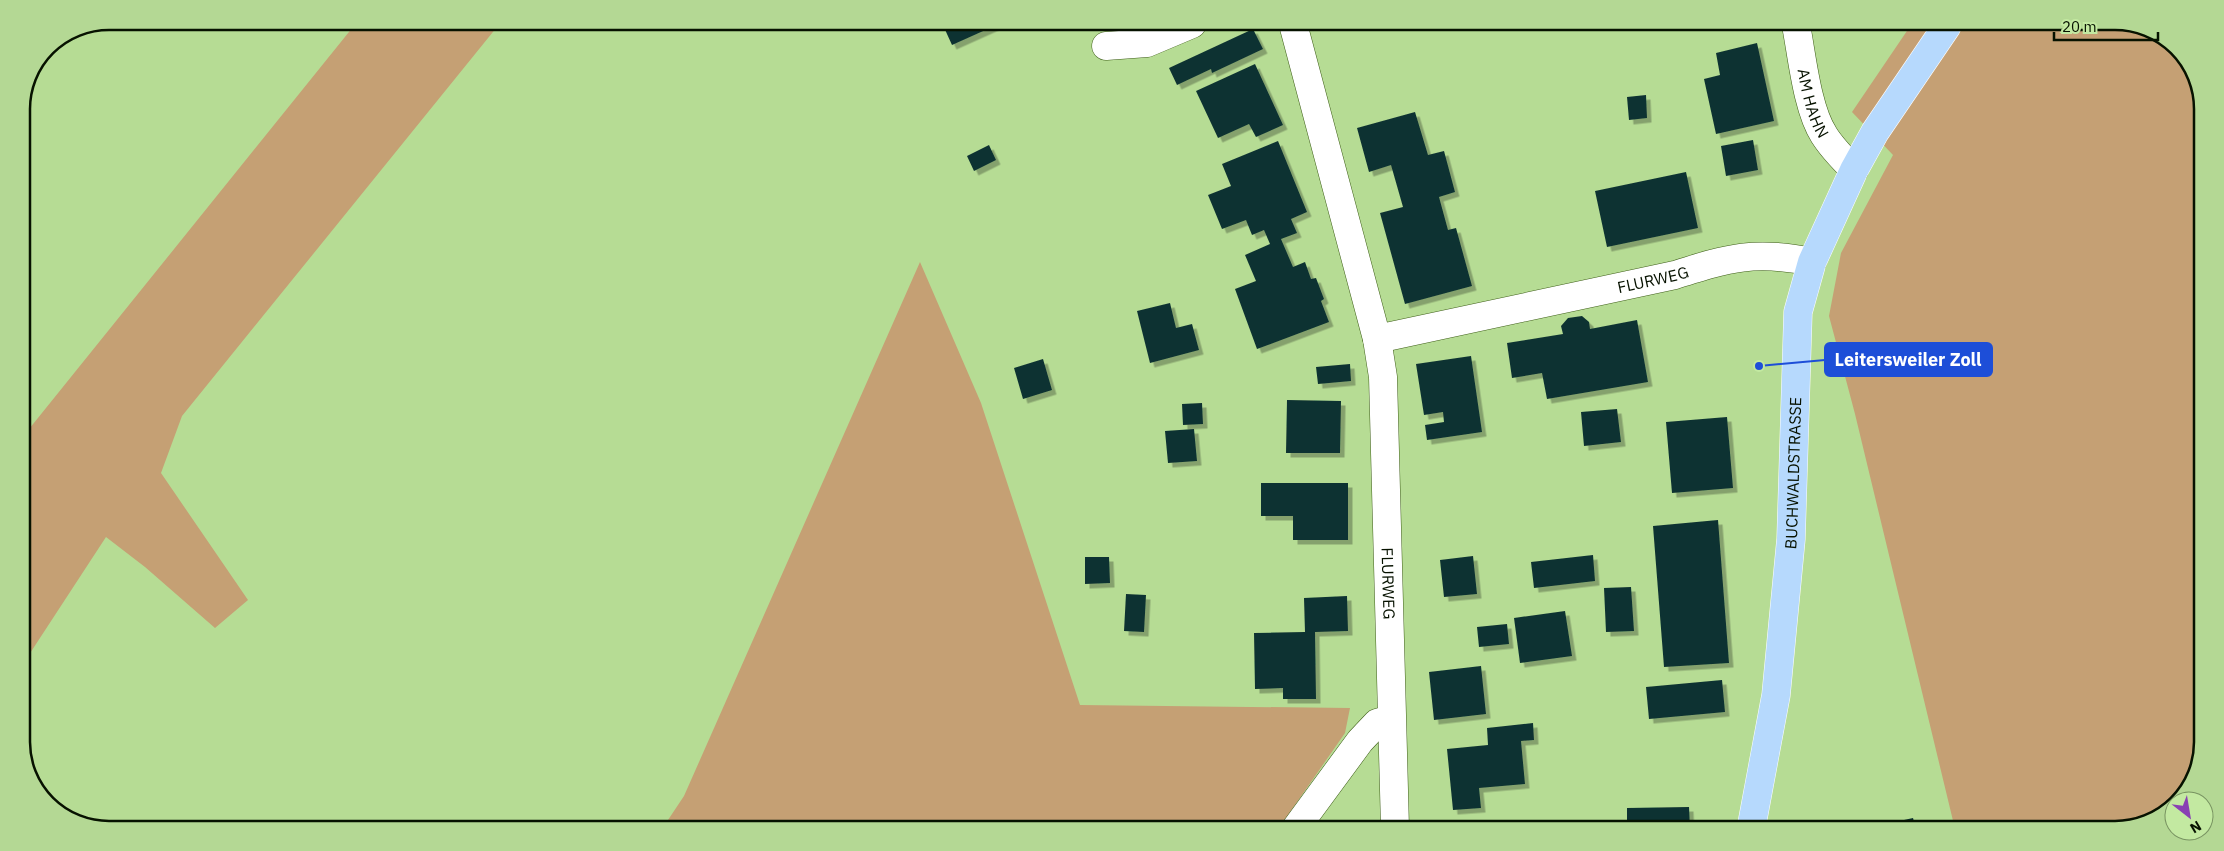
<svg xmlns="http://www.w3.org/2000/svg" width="2224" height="851" font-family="'IBM Plex Sans',sans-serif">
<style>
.green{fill:#c5a074}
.building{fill:#0e3331;filter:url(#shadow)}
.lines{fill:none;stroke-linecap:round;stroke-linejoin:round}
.minor-casing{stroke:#3f5f19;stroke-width:29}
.major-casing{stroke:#fff;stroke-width:29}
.minor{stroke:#fff;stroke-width:28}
.major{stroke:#b6d9fd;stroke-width:28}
.labels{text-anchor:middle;stroke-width:5;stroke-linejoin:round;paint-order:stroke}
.street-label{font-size:16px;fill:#071200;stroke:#c3e9a1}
.rim{fill:none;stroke:#071200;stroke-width:2.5}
.leader{fill:none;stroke:#1d4ed8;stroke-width:2}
.callout-dot{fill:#1d4ed8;stroke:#c3e9a1;stroke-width:2}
.callout{fill:#1d4ed8;stroke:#1d4ed8;stroke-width:2}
.callout-label{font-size:18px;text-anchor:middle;font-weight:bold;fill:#fff}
</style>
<defs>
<filter id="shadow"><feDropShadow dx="4.5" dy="4.5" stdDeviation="0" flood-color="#0004"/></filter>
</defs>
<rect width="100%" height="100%" fill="#b6dc94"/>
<!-- green -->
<path class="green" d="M357 22H501L182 416 161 473 248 600 215 628 145 567 106 537 21 667V439Z
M1911 25 2143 26 2184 55 2203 103 2198 770 2168 812 2115 830 1955 829 1855 414 1829 316 1841 253 1893 155 1852 112Z
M920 262 981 403 1080 705 1350 708 1345 733 1279 828 664 826 684 796Z"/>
<!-- building -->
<path class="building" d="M942 23H1001L952 45Z
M1253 29 1263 49 1212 73 1211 69 1177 85 1169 68Z
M1757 43 1774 121 1716 134 1704 79 1720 75 1716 53Z
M1255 64 1283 125 1256 137 1249 124 1218 138 1196 91Z
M1646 95 1647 118 1629 120 1627 97Z
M1415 112 1428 155 1444 151 1455 192 1439 197 1448 230 1456 228 1472 286 1405 304 1380 213 1403 207 1391 165 1369 172 1357 128Z
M1753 140 1758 170 1726 176 1721 146Z
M1278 141 1307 212 1291 219 1297 233 1281 239 1293 267 1305 262 1311 279 1316 278 1324 299 1321 301 1329 322 1257 349 1235 289 1256 281 1245 255 1270 244 1264 230 1252 235 1246 220 1222 229 1208 195 1231 186 1222 164Z
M989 145 996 160 974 171 967 156Z
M1686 172 1698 228 1607 247 1595 191Z
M1170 303 1176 328 1192 324 1199 350 1150 363 1137 311Z
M1582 316 1589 322 1590 329 1637 320 1648 382 1547 399 1542 373 1512 378 1507 343 1563 334 1561 326 1568 318Z
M1471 356 1482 432 1427 440 1425 425 1444 422 1443 412 1424 415 1416 364Z
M1043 359 1052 390 1023 399 1014 368Z
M1350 364 1351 381 1318 384 1316 367Z
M1287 400 1341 401 1340 453H1286Z
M1202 403 1203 424 1183 425 1182 404Z
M1617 409 1621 442 1584 446 1581 412Z
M1727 417 1733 488 1672 493 1666 422Z
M1194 429 1197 461 1168 463 1165 431Z
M1261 483H1348V540H1293V516H1261Z
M1718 520 1729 663 1664 667 1653 526Z
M1593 555 1595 581 1534 588 1531 562Z
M1473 556 1477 594 1444 597 1440 560Z
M1085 557H1109L1110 583 1085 584Z
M1631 587 1634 631 1606 632 1604 588Z
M1126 594 1146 595 1144 632 1124 631Z
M1347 596 1348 631 1315 632 1316 699H1283V688L1255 689 1254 633 1305 632 1304 598Z
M1565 611 1572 656 1520 663 1514 618Z
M1507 624 1509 644 1479 647 1477 627Z
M1481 666 1486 714 1434 720 1429 672Z
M1722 680 1725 712 1649 719 1646 687Z
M1533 723 1534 740 1521 741 1525 784 1479 788 1481 808 1453 810 1447 749 1488 745 1487 728Z
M1689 807 1690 829H1627V808Z
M1913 818 1916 829H1868V828Z"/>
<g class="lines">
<defs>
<g id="minor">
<path id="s1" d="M1293 24 1377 339 1383 377 1395 828"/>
<path id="s2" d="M1796 25C1802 56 1807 109 1824 135 1832 148 1843 159 1854 170"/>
<path d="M1106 46 1147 43 1192 24"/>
<path id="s3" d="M1377 339 1675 275C1729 258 1755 250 1812 262"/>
<path d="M1296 828 1360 741 1377 723 1391 719"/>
</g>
<g id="major">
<path id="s4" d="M1751 829 1776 695 1791 539 1798 312 1812 262 1854 170 1875 132 1947 26"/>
</g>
</defs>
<!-- minor casing -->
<use href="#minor" class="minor-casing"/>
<!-- major casing -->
<use href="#major" class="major-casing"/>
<!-- minor -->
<use href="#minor" class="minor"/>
<!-- major -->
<use href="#major" class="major"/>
</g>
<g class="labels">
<!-- street labels -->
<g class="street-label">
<text dy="6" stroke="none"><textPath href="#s2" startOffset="80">AM HAHN</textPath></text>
<text dy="6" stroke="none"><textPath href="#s3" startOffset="282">FLURWEG</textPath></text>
<text dy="6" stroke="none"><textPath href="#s4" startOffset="359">BUCHWALDSTRASSE</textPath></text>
<text dy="6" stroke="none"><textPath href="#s1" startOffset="571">FLURWEG</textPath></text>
</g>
</g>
<!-- crop -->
<path d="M0 0H2224V851H0ZM109 30H2115A79 79 0 0 1 2194 109V742A79 79 0 0 1 2115 821H109A79 79 0 0 1 30 742V109A79 79 0 0 1 109 30Z" fill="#b4d894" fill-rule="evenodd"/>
<path class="rim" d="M109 30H2115A79 79 0 0 1 2194 109V742A79 79 0 0 1 2115 821H109A79 79 0 0 1 30 742V109A79 79 0 0 1 109 30Z"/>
<!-- callouts -->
<path class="leader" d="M1759 366L1825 360"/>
<circle class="callout-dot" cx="1759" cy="366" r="5"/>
<rect class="callout" x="1825" y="343" width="167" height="33" rx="5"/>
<g class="callout-label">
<text x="1908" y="366">Leitersweiler Zoll</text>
</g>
<!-- north arrow -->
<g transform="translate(2189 816) rotate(149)"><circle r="24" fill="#c3e9a1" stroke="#789361"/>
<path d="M0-4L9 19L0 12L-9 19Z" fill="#8940b3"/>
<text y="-8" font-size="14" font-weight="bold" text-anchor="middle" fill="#071200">N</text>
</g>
<!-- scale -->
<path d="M2054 32v8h104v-8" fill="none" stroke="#071200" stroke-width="2.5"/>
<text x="2062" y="32" font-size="15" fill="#071200" stroke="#c3e9a1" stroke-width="4" paint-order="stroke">20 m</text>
</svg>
